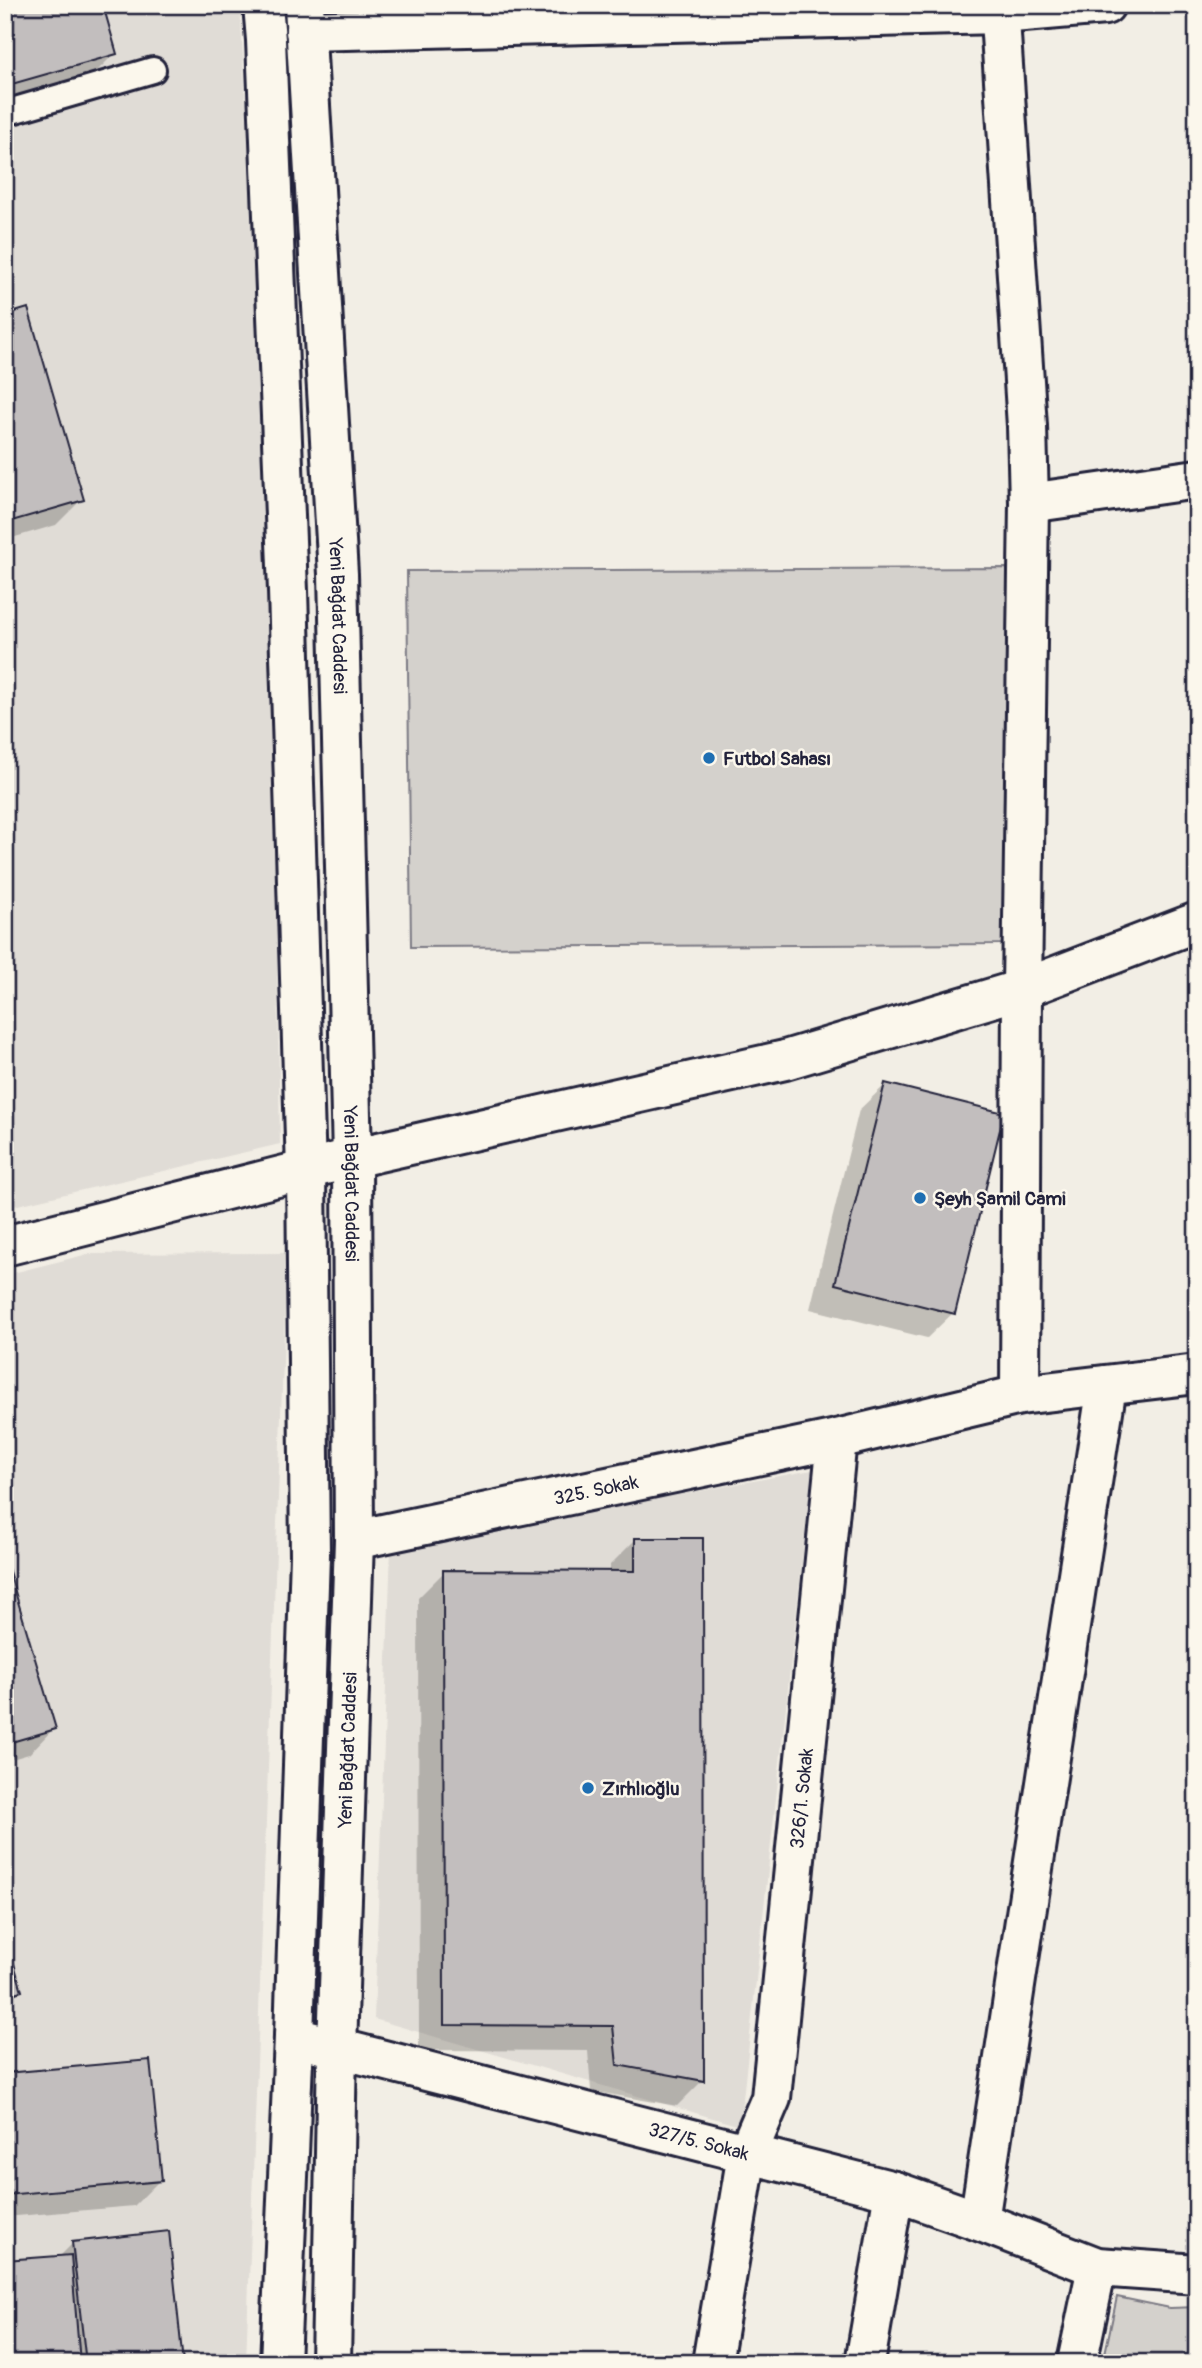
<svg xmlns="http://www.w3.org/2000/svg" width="1202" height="2368" font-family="Pangolin,sans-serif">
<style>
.built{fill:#e0dcd6}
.green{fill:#d4d1cc;stroke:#7b7a84;stroke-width:2}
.shadow{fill:#0003}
.building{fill:#c2bebe;stroke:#22223b;stroke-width:2}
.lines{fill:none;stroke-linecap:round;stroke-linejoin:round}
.lane-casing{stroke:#22223b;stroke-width:30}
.street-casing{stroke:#22223b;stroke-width:44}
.primary-casing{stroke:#22223b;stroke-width:44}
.lane{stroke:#fbf7ec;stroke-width:24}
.street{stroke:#fbf7ec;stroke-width:38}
.primary{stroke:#fbf7ec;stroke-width:38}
.poi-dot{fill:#1f6fb2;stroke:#fbf7ec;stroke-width:2.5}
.labels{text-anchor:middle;stroke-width:5;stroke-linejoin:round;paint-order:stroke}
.street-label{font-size:19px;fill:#22223b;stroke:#fbf7ec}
.poi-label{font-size:19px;font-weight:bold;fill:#22223b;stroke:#fbf7ec;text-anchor:start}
</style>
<rect width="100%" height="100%" fill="#f2eee5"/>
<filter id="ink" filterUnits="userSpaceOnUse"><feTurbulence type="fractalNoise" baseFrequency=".0143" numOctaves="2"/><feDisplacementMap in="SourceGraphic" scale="14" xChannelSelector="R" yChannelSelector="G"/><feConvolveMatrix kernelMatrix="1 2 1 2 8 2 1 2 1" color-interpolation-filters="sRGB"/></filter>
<g filter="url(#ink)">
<!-- built -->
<path class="built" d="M5 5H240L270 510 280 1144 5 1208Z
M287 1253 246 2363H5V1275L88 1254Z
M812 1470 740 2126 374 2019 391 1548Z"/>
<!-- green -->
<path class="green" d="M1007 568 1010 944 411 947 407 571Z
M1117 2297 1170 2308 1197 2307V2363H1103Z"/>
<!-- shadow -->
<path class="shadow" d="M5 5 115 53 89 79 5 103Z
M5 317 82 499 56 525 5 540Z
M885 1085 953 1313 927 1338 810 1309 859 1110Z
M636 1539 702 2081 677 2106 591 2091 588 2051 419 2050 418 1598 444 1572 610 1573V1565Z
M5 1564 54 1728 29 1754 5 1761Z
M5 1940 20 1990 5 2005Z
M5 2075 160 2180 134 2206 5 2217Z
M73 2243 182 2363H5L58 2258Z"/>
<!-- building -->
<path class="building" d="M5 5H103L117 54 5 86Z
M28 308 84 500 5 523V315Z
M885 1083 1004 1113 955 1314 835 1284Z
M635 1538H703L704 2081 617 2065 613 2026 444 2025 443 1570 635 1571Z
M5 1558 56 1729 5 1744Z
M5 1933 22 1991 5 1996Z
M150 2060 162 2181 5 2195V2073Z
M169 2231 183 2363H86L72 2242Z
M71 2255 80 2363H5V2260Z"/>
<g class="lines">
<defs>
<path id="lane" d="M5 113 153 70"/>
<g id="street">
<path d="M999 5 1027 426 1029 503 1022 989 1020 1395"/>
<path d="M305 31 1000 14 1105 5"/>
<path d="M1029 503 1197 479"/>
<path d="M5 1246 352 1158 785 1060 1022 989 1197 922"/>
<path id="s1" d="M354 1540 837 1439 1020 1395 1197 1374"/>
<path id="s2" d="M294 2037 894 2191 979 2221 1097 2267 1197 2274"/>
<path d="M979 2221 1107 1385"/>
<path id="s3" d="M712 2363 747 2154 771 2098 837 1439"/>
<path d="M865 2363 894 2191"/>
<path d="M1077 2363 1097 2267"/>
</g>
<g id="primary">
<path d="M263 5 266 40 288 591 306 1171 310 1555 294 2037 280 2363"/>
<path id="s4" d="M304 5 338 574 352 1158 354 1540 337 2048 331 2363"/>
</g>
</defs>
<!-- lane casing -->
<use href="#lane" class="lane-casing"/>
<!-- street casing -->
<use href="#street" class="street-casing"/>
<!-- primary casing -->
<use href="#primary" class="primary-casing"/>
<!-- lane -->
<use href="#lane" class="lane"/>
<!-- street -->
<use href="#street" class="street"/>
<!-- primary -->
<use href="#primary" class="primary"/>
</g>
</g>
<!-- markers -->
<g class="poi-dot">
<circle cx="709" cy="758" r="7"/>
<circle cx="920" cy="1198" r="7"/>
<circle cx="588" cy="1788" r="7"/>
</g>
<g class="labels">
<!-- street labels -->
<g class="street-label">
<text dy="7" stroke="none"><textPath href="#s4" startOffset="612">Yeni Bağdat Caddesi</textPath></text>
<text dy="7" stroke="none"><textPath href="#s4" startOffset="1180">Yeni Bağdat Caddesi</textPath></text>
<text dy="7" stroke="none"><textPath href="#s1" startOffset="247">325. Sokak</textPath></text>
<text transform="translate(347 1750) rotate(-88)" y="7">Yeni Bağdat Caddesi</text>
<text dy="7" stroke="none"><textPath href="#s3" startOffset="574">326/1. Sokak</textPath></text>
<text dy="7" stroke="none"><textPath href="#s2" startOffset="418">327/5. Sokak</textPath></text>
</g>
<!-- poi labels -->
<g class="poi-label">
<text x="723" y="765">Futbol Sahası</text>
<text x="934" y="1205">Şeyh Şamil Cami</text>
<text x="602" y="1795">Zırhlıoğlu</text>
</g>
</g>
<!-- margin -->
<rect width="1202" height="2368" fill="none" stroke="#fbf7ec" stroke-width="28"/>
<rect x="14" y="14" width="1174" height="2340" fill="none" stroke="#22223b" stroke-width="2.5" filter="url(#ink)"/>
</svg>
